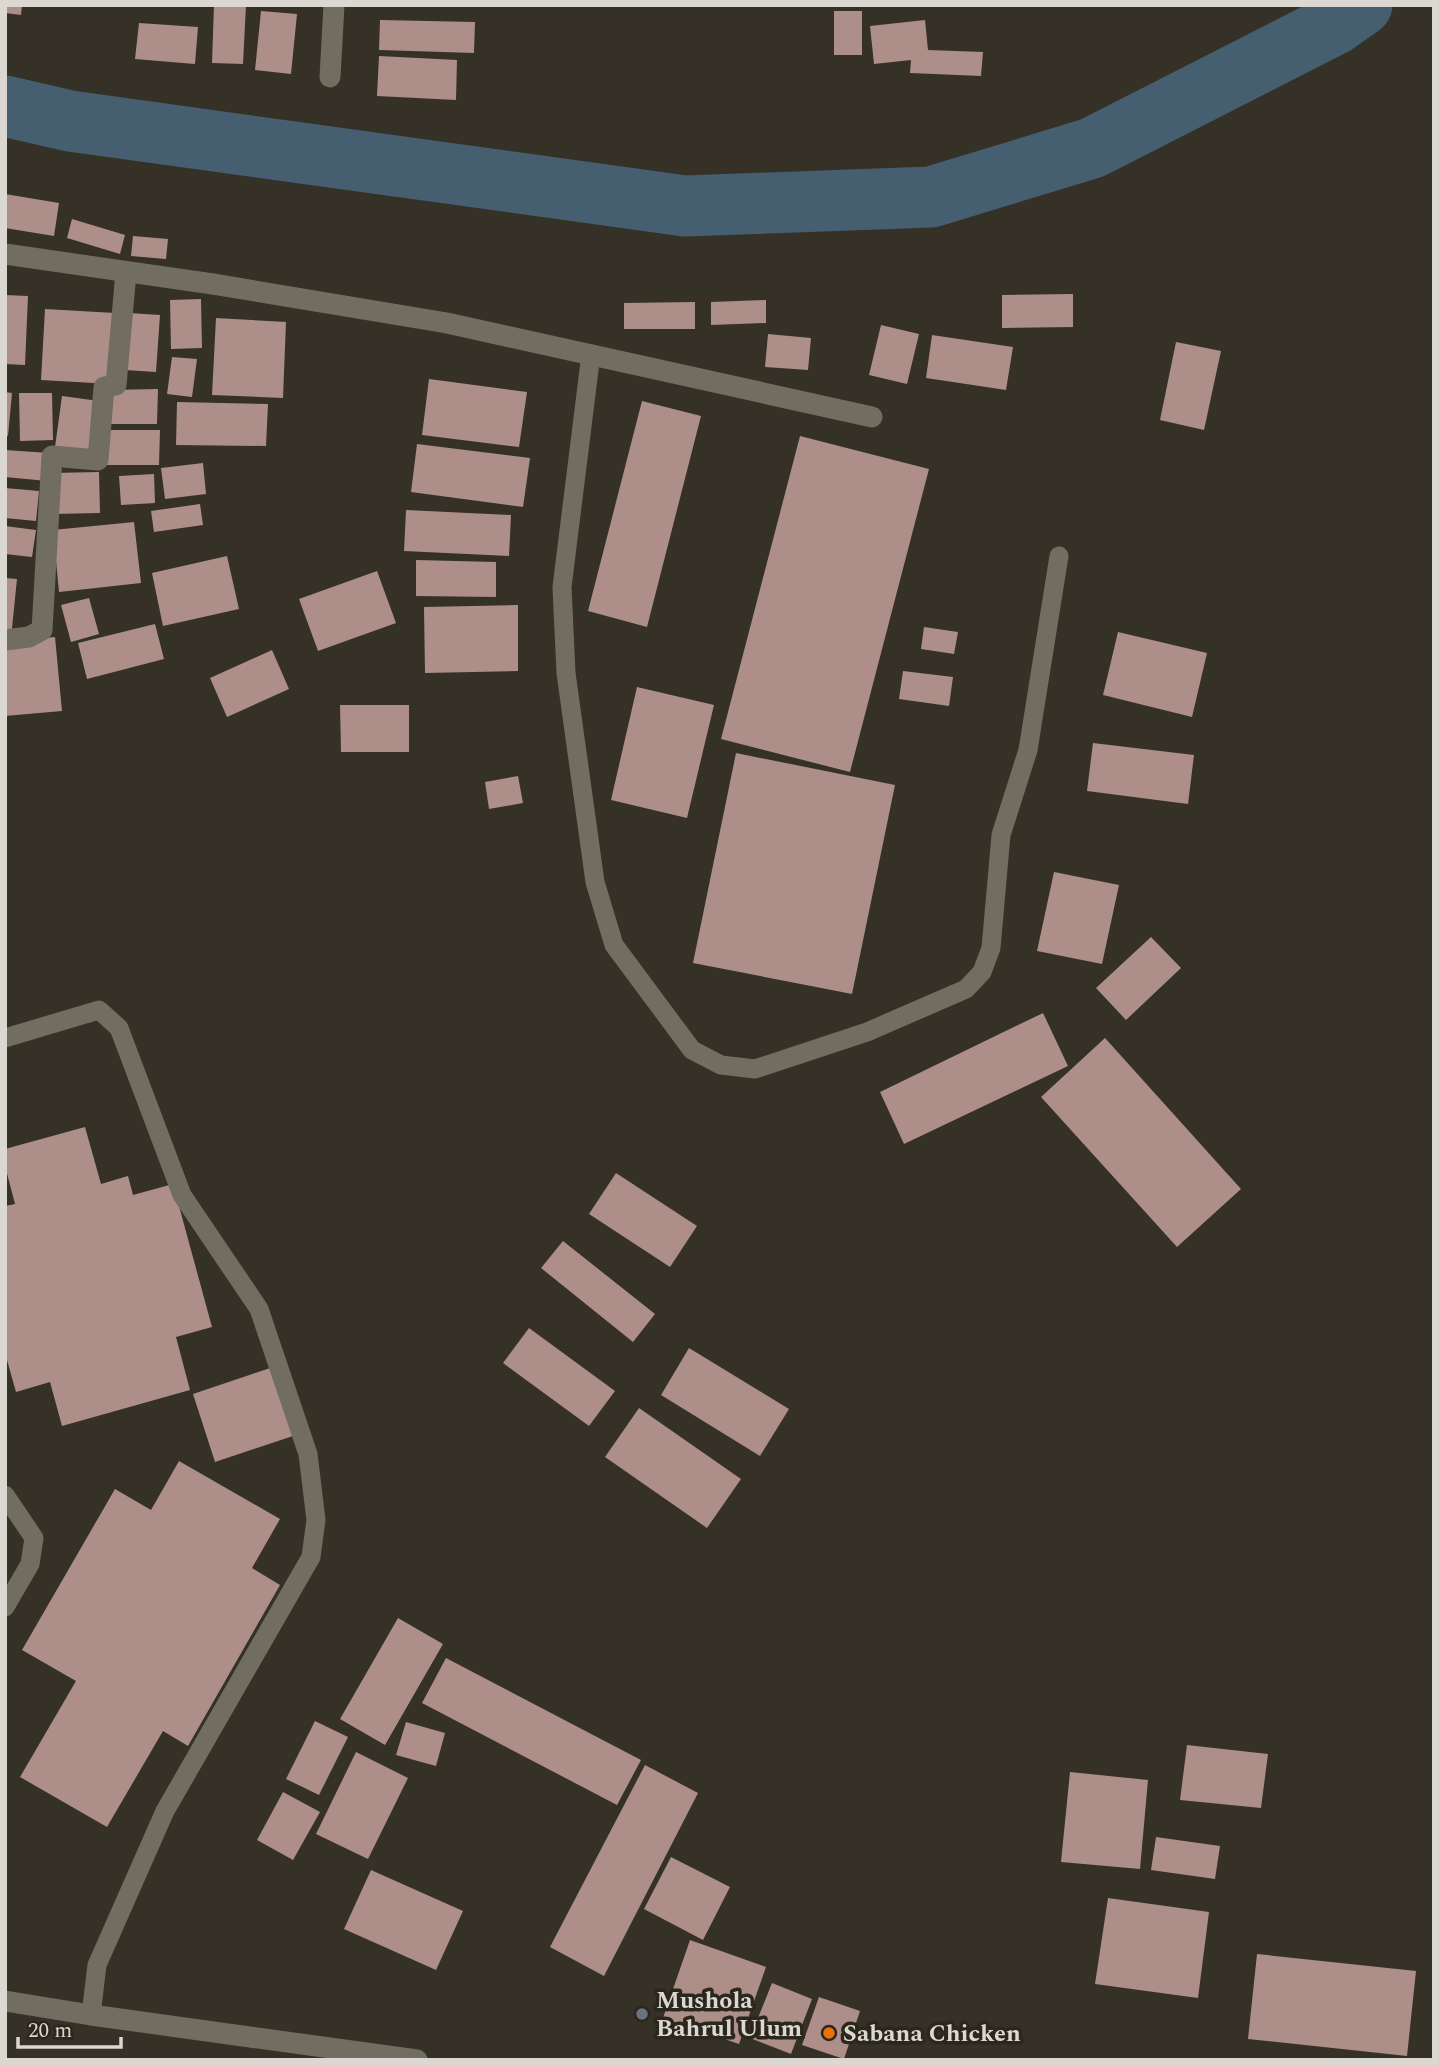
<svg xmlns="http://www.w3.org/2000/svg" width="1439" height="2065" font-family="Spectral,serif">
<style>
.lines{fill:none;stroke-linecap:round;stroke-linejoin:round}
.river{stroke:#465f70;stroke-width:61}
.building{fill:#ae8e88}
.service{stroke:#726d61;stroke-width:19}
.minor{stroke:#726d61;stroke-width:21}
.secondary{stroke:#726d61;stroke-width:21}
.worship-dot{fill:#6b7280;stroke:#2b271d;stroke-width:2.5}
.food-dot{fill:#e8710a;stroke:#2b271d;stroke-width:2.5}
.labels{text-anchor:middle;stroke-width:7;stroke-linejoin:round;paint-order:stroke}
.poi-label{font-size:24px;font-weight:bold;fill:#dbd8d2;stroke:#2b271d;text-anchor:start}
</style>
<rect width="100%" height="100%" fill="#353126"/>
<g class="lines">
<!-- river -->
<path class="river" d="M5 106 70 121 685 206 931 197 1092 148 1335 24 1362 5"/>
</g>
<!-- building -->
<path class="building" d="M5 5H22L21 15 5 13Z
M214 5H246L243 64 212 63Z
M261 11 297 14 291 74 255 70Z
M834 11H862V55H834Z
M380 20 475 22 474 53 379 50Z
M925 20 928 50 983 52 981 76 910 73 911 60 874 64 870 26Z
M139 23 198 27 195 64 135 59Z
M379 56 457 60 456 100 377 96Z
M5 194 59 203 54 236 5 228Z
M72 219 125 235 120 254 67 238Z
M133 236 168 239 166 259 131 256Z
M1073 294V327L1002 328V295Z
M5 295 28 296 25 365 5 364Z
M201 299 202 348 171 349 170 300Z
M766 300V323L711 325V302Z
M695 302V329H624V303Z
M45 309 115 313 111 384 41 380Z
M129 313 160 315 156 372 125 370Z
M216 318 286 322 283 398 212 395Z
M881 325 919 334 907 384 869 375Z
M768 334 811 338 808 370 765 367Z
M932 335 1013 347 1006 390 926 378Z
M1176 342 1221 351 1204 430 1160 420Z
M172 357 197 359 192 397 167 394Z
M429 379 527 392 519 447 422 435Z
M158 389 157 424H109V390Z
M5 392 12 393 8 436 5 435Z
M19 393H52L53 440 20 441Z
M62 396 99 401 91 452 55 447Z
M642 401 701 416 647 627 588 611Z
M177 402 268 404 266 446 176 445Z
M105 430H160L159 465H105Z
M800 436 929 469 850 772 721 739Z
M417 444 530 458 523 507 411 492Z
M5 450 49 453 47 481 5 477Z
M203 463 206 494 165 499 161 468Z
M99 472 100 513 53 514 52 473Z
M154 474 155 503 121 505 119 476Z
M5 488 39 491 36 521 5 518Z
M200 504 203 525 154 532 151 511Z
M406 510 511 515 509 556 404 551Z
M134 522 141 583 59 592 53 530Z
M5 526 36 530 32 557 5 554Z
M227 556 239 609 163 626 152 573Z
M416 560 496 562V597L416 596Z
M377 571 396 623 318 651 299 599Z
M5 578 17 579 11 638 5 637Z
M89 598 99 634 71 642 61 605Z
M518 605V671L425 673 424 607Z
M155 624 164 659 87 679 78 643Z
M924 627 958 632 954 654 921 649Z
M1118 632 1207 653 1192 717 1103 695Z
M55 637 62 711 5 716V642Z
M272 650 289 689 227 717 210 678Z
M903 671 953 677 949 706 899 699Z
M637 687 714 705 687 818 611 800Z
M340 705H409V752H341Z
M1093 743 1194 755 1188 804 1087 791Z
M736 753 895 785 852 994 693 963Z
M518 776 523 803 489 809 485 782Z
M1054 872 1119 885 1102 964 1037 951Z
M1151 937 1181 968 1126 1020 1096 988Z
M1043 1013 1068 1066 904 1144 880 1092Z
M1105 1038 1241 1189 1177 1247 1041 1097Z
M85 1127 101 1184 128 1176 133 1195 173 1184 212 1327 176 1337 190 1390 62 1426 50 1382 16 1392 5 1353V1206L15 1204 5 1166V1149Z
M616 1173 697 1226 670 1267 589 1214Z
M563 1241 655 1314 633 1342 541 1268Z
M529 1328 615 1391 589 1426 503 1363Z
M689 1348 789 1409 760 1456 661 1395Z
M270 1368 293 1436 215 1462 193 1394Z
M639 1408 741 1479 707 1528 605 1457Z
M179 1461 280 1519 252 1568 280 1585 188 1746 163 1731 107 1827 20 1777 76 1681 22 1650 115 1489 151 1510Z
M398 1618 443 1644 385 1745 340 1719Z
M446 1658 641 1760 617 1805 422 1703Z
M315 1721 348 1737 319 1795 286 1779Z
M406 1722 445 1733 436 1766 396 1755Z
M1187 1745 1268 1754 1261 1808 1180 1800Z
M356 1752 408 1778 368 1859 316 1834Z
M645 1765 698 1793 604 1976 550 1947Z
M1070 1772 1148 1780 1140 1869 1061 1862Z
M283 1792 320 1812 293 1860 257 1840Z
M1156 1837 1220 1846 1215 1879 1151 1870Z
M671 1857 730 1887 703 1940 644 1909Z
M371 1870 463 1911 436 1970 344 1929Z
M1108 1898 1209 1912 1198 1998 1095 1984Z
M690 1940 766 1967 739 2044 663 2018Z
M1257 1954 1416 1971 1407 2056 1248 2039Z
M772 1983 812 1999 791 2054 750 2038Z
M819 1997 860 2011 844 2059 802 2045Z"/>
<g class="lines">
<!-- service -->
<path class="service" d="M591 354 562 587 566 673 595 882 614 945 692 1050 721 1065 755 1069 867 1032 966 989 982 972 991 948 1001 835 1028 750 1059 556
M5 1038 99 1010 119 1028 182 1195 259 1309 308 1454 316 1520 311 1557 165 1811 97 1965 91 2015
M5 1495 34 1538 30 1564 5 1607"/>
<!-- minor -->
<path class="minor" d="M330 77 334 5
M5 254 213 284 447 323 872 417
M5 640 29 637 42 630 52 456 98 460 104 387 116 385 126 272"/>
<!-- secondary -->
<path class="secondary" d="M5 2001 91 2015 417 2060"/>
</g>
<!-- markers -->
<circle class="worship-dot" cx="642" cy="2014" r="7"/>
<circle class="food-dot" cx="829" cy="2033" r="7"/>
<g class="labels">
<!-- poi labels -->
<g class="poi-label">
<text x="656" y="2008">Mushola<tspan x="656" dy="28">Bahrul Ulum</tspan></text>
<text x="843" y="2041">Sabana Chicken</text>
</g>
</g>
<!-- border -->
<rect width="1439" height="2065" fill="none" stroke="#dbd8d2" stroke-width="14"/>
<!-- scale -->
<path d="M18 2037v10h103v-10" fill="none" stroke="#dbd8d2" stroke-width="3.5"/>
<text x="28" y="2037" font-size="21" fill="#dbd8d2" stroke="#2b271d" stroke-width="5" paint-order="stroke">20 m</text>
</svg>
